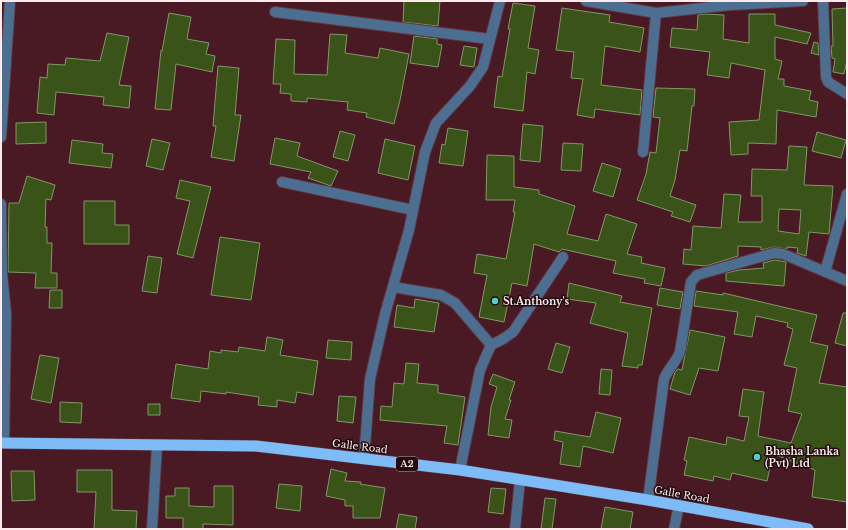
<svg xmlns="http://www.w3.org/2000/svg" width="848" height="530" font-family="'Libre Baskerville',serif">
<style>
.building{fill:#3a5318;stroke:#809867;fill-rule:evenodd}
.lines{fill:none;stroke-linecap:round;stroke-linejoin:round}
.minor-casing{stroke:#623640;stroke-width:12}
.trunk-casing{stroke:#623640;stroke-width:12}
.minor{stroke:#4c6e90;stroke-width:10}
.trunk{stroke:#7ebcf8;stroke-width:11}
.poi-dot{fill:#55cec5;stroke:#220c10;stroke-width:1.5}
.labels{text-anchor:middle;stroke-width:3;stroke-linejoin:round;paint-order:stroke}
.shield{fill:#220c10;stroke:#bca7ab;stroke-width:1}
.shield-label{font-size:9px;font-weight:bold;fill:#feeaed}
.poi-label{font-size:10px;font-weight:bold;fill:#feeaed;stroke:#220c10;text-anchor:start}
.street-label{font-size:10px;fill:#feeaed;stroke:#220c10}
</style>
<rect width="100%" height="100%" fill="#491924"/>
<!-- building -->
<path class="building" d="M404 1H440L438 26 403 22Z
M513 3 535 6 528 48 539 50 535 74 527 72 523 111 494 107 498 76 502 77 510 29H508Z
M562 8 610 15 609 22 644 28 640 52 605 46 601 85 642 90 640 115 595 109 594 118 577 115 583 79 571 78 574 52 556 50Z
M847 8V60L844 74 833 72 835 59 832 58 831 46H833L832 9Z
M169 13 191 17 187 39 209 43 206 54 215 56 212 72 176 64 171 110 155 109 161 50 162 51Z
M703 14 724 15 723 39 749 43V14H775V25L811 33 807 44 775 37V59L782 61 778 79H784V86L811 91 809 100 818 102 816 117 777 110 776 144 748 143V154L731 155 729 122 759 120 765 70 731 63 729 78 707 75 710 52 670 47 672 28 697 30 698 15Z
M107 33 129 37 119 85 131 86 129 108 103 105 104 97 56 92 54 115 37 113 40 77 47 78 48 64 65 65 66 58 100 61Z
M330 34 347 35 345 53 378 58 380 48 409 54 400 100 394 124 366 117 367 113 347 110 348 102 307 98V102L291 101V94L280 93 281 84H273L276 39 295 40 294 74 327 75Z
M414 36 437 39V44L442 45 438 67 410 63Z
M814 42 818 43 819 55 811 53Z
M464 46 477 48 474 67 460 65Z
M218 66 239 68 235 115H241L234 161 211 157 216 126H213Z
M656 88 695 89 694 106H692L687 151 680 150 675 180 670 196 696 205 690 222 671 216 673 212 637 200 646 174 650 152 656 153 660 118 653 117Z
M46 122V143L16 144V123Z
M523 124 543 126 540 162 520 160Z
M448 128 468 131 463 166 439 163 442 144 445 145Z
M340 131 355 135 348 161 333 157Z
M817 132 846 140 841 158 812 151Z
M275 138 300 143 297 156 338 171 331 186 308 178 311 172 270 164Z
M152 139 170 143 163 170 146 166Z
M385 139 415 146 408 180 378 173Z
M72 140 103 144 102 153 113 154 111 168 69 163Z
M563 143 583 144 581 171 561 170Z
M789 146 807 147 804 185 833 186 829 234 809 232 806 256 797 253 798 248 787 247V249L774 247 761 250V247L738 246V256L706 266 683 264 684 249 691 250 693 226 721 228 724 194 741 195 738 222H762V196H751L752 169 787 170ZM779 209 801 210 799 234 778 231Z
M487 155 514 156V187L539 190V194L575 206 567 234 598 241 606 214 637 224 627 254 642 257 641 263 665 268 661 286 644 283 645 279 613 273 616 261 562 249 559 252 534 244 527 286 512 283 504 322 479 317 487 275 474 273 477 254 506 259 515 212H513L515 200H486Z
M602 163 621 169 613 197 593 191Z
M27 176 55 185 51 200 46 199 45 227H47V243H52L51 273H57V288H35L36 273 8 272 9 203H19Z
M180 180 211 187 193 258 177 254 190 201 176 198Z
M84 201H115V225H129V244H84Z
M220 237 260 243 251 300 211 295Z
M148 256 162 258 157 293 142 291Z
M775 260 786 262 784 286 726 281V273L739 270 764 268 763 263Z
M569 283 622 296 620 302 652 308 642 365H638V368L622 366 628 333 590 323 596 303 567 299Z
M660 288 683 292 680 309 657 305Z
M50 290H62V308H49Z
M696 291 723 295V293L817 315 810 342 828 346 819 383 847 387V502L812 497 815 470 773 454 767 481 732 473 730 480 714 476 713 481 684 475 687 461 684 460 689 437 726 445 727 437 744 441 749 417 739 416 743 389 764 392 758 436 791 443 802 414 788 411 797 368 784 365 793 329 787 327 788 323 756 316 752 337 734 334 738 312 694 306Z
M415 299 439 303 434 332 394 327 397 305 414 308Z
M843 313H847V346L835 343Z
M690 330 725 337 718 371 699 368 690 395 670 389 675 372 678 369 682 370Z
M267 337 283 340 280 355 318 361 313 395 297 392 295 403 277 400V407L258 405 259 397 226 392V394L201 391 200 402 171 398 176 364 208 369 210 351 221 353V350L238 352 239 347 265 351Z
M328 340 352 342 351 360 326 358Z
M556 343 570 347 562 373 548 369Z
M40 355 59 358 51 403 31 399Z
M406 363 419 364 417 383 438 385V393L465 397 458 445 444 443 447 426 380 420 381 406 392 407 394 383 404 384Z
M601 369 612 370 610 395 599 394Z
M493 374 515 382 509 400H511L505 419 512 420 509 438 488 435 491 407 497 387 489 384Z
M339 396 356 397 353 423 337 421Z
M60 402 82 403 81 423 60 422Z
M148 404H160V415H148Z
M596 412 621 418 613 453 583 446 580 467 560 464 563 442 554 440 555 431 590 437Z
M331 469 347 473 345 481 361 482 360 484 385 488 380 518H353V506H345V500L326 496Z
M77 470H112V510L137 511 136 529H94L96 492H77Z
M11 471H34L35 500 12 501Z
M279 484 302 486 300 511 276 508Z
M214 486H233V525L203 524V529H183V518H166V496H175V488H189V506L214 507Z
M491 488 506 489 503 514 488 512Z
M545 498 556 499 552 529H541Z
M605 507 633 512 630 529H601Z
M399 514 417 517 415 529H396Z"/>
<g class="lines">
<defs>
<path id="minor" d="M586 1 656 13 730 5 803 1
M823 1 826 77 828 82 847 94
M275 12 490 39
M1 137 10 1
M643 152 656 13
M282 182 413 210
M1 204 2 273 6 314 4 443
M825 272 847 194
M393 287 441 295 455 303 491 345
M364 459 370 379 385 314 409 230 425 152 436 123 470 86 483 67 500 1
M460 470 480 370 491 345 503 339 513 332 563 257
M648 500 664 379C668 369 676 362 680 352L691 282 697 275 774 253 783 254 847 281
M152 529 157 445
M515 529 520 480
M674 529 679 505"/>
<path id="trunk" d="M1 443 256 446 460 470 648 500 808 529"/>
</defs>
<!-- minor casing -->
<use href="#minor" class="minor-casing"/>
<!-- trunk casing -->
<use href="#trunk" class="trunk-casing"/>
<!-- minor -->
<use href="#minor" class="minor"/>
<!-- trunk -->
<use href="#trunk" class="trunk"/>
</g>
<!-- markers -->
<g class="poi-dot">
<circle cx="495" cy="301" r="4"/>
<circle cx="757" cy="457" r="4"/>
</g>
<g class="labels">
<!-- shield labels -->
<rect class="shield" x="396" y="457" width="22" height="14" rx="3"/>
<g class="shield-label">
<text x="407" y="467">A2</text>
</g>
<!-- poi labels -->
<g class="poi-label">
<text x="503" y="305">St.Anthony's</text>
<text x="765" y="455">Bhasha Lanka<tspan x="765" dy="12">(Pvt) Ltd</tspan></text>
</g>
<!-- street labels -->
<g class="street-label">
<text transform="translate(360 446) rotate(7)" y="4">Galle Road</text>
<text transform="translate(682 494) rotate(10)" y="4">Galle Road</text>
</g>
</g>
<!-- border -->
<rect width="848" height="530" fill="none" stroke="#feeaed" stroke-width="4"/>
</svg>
